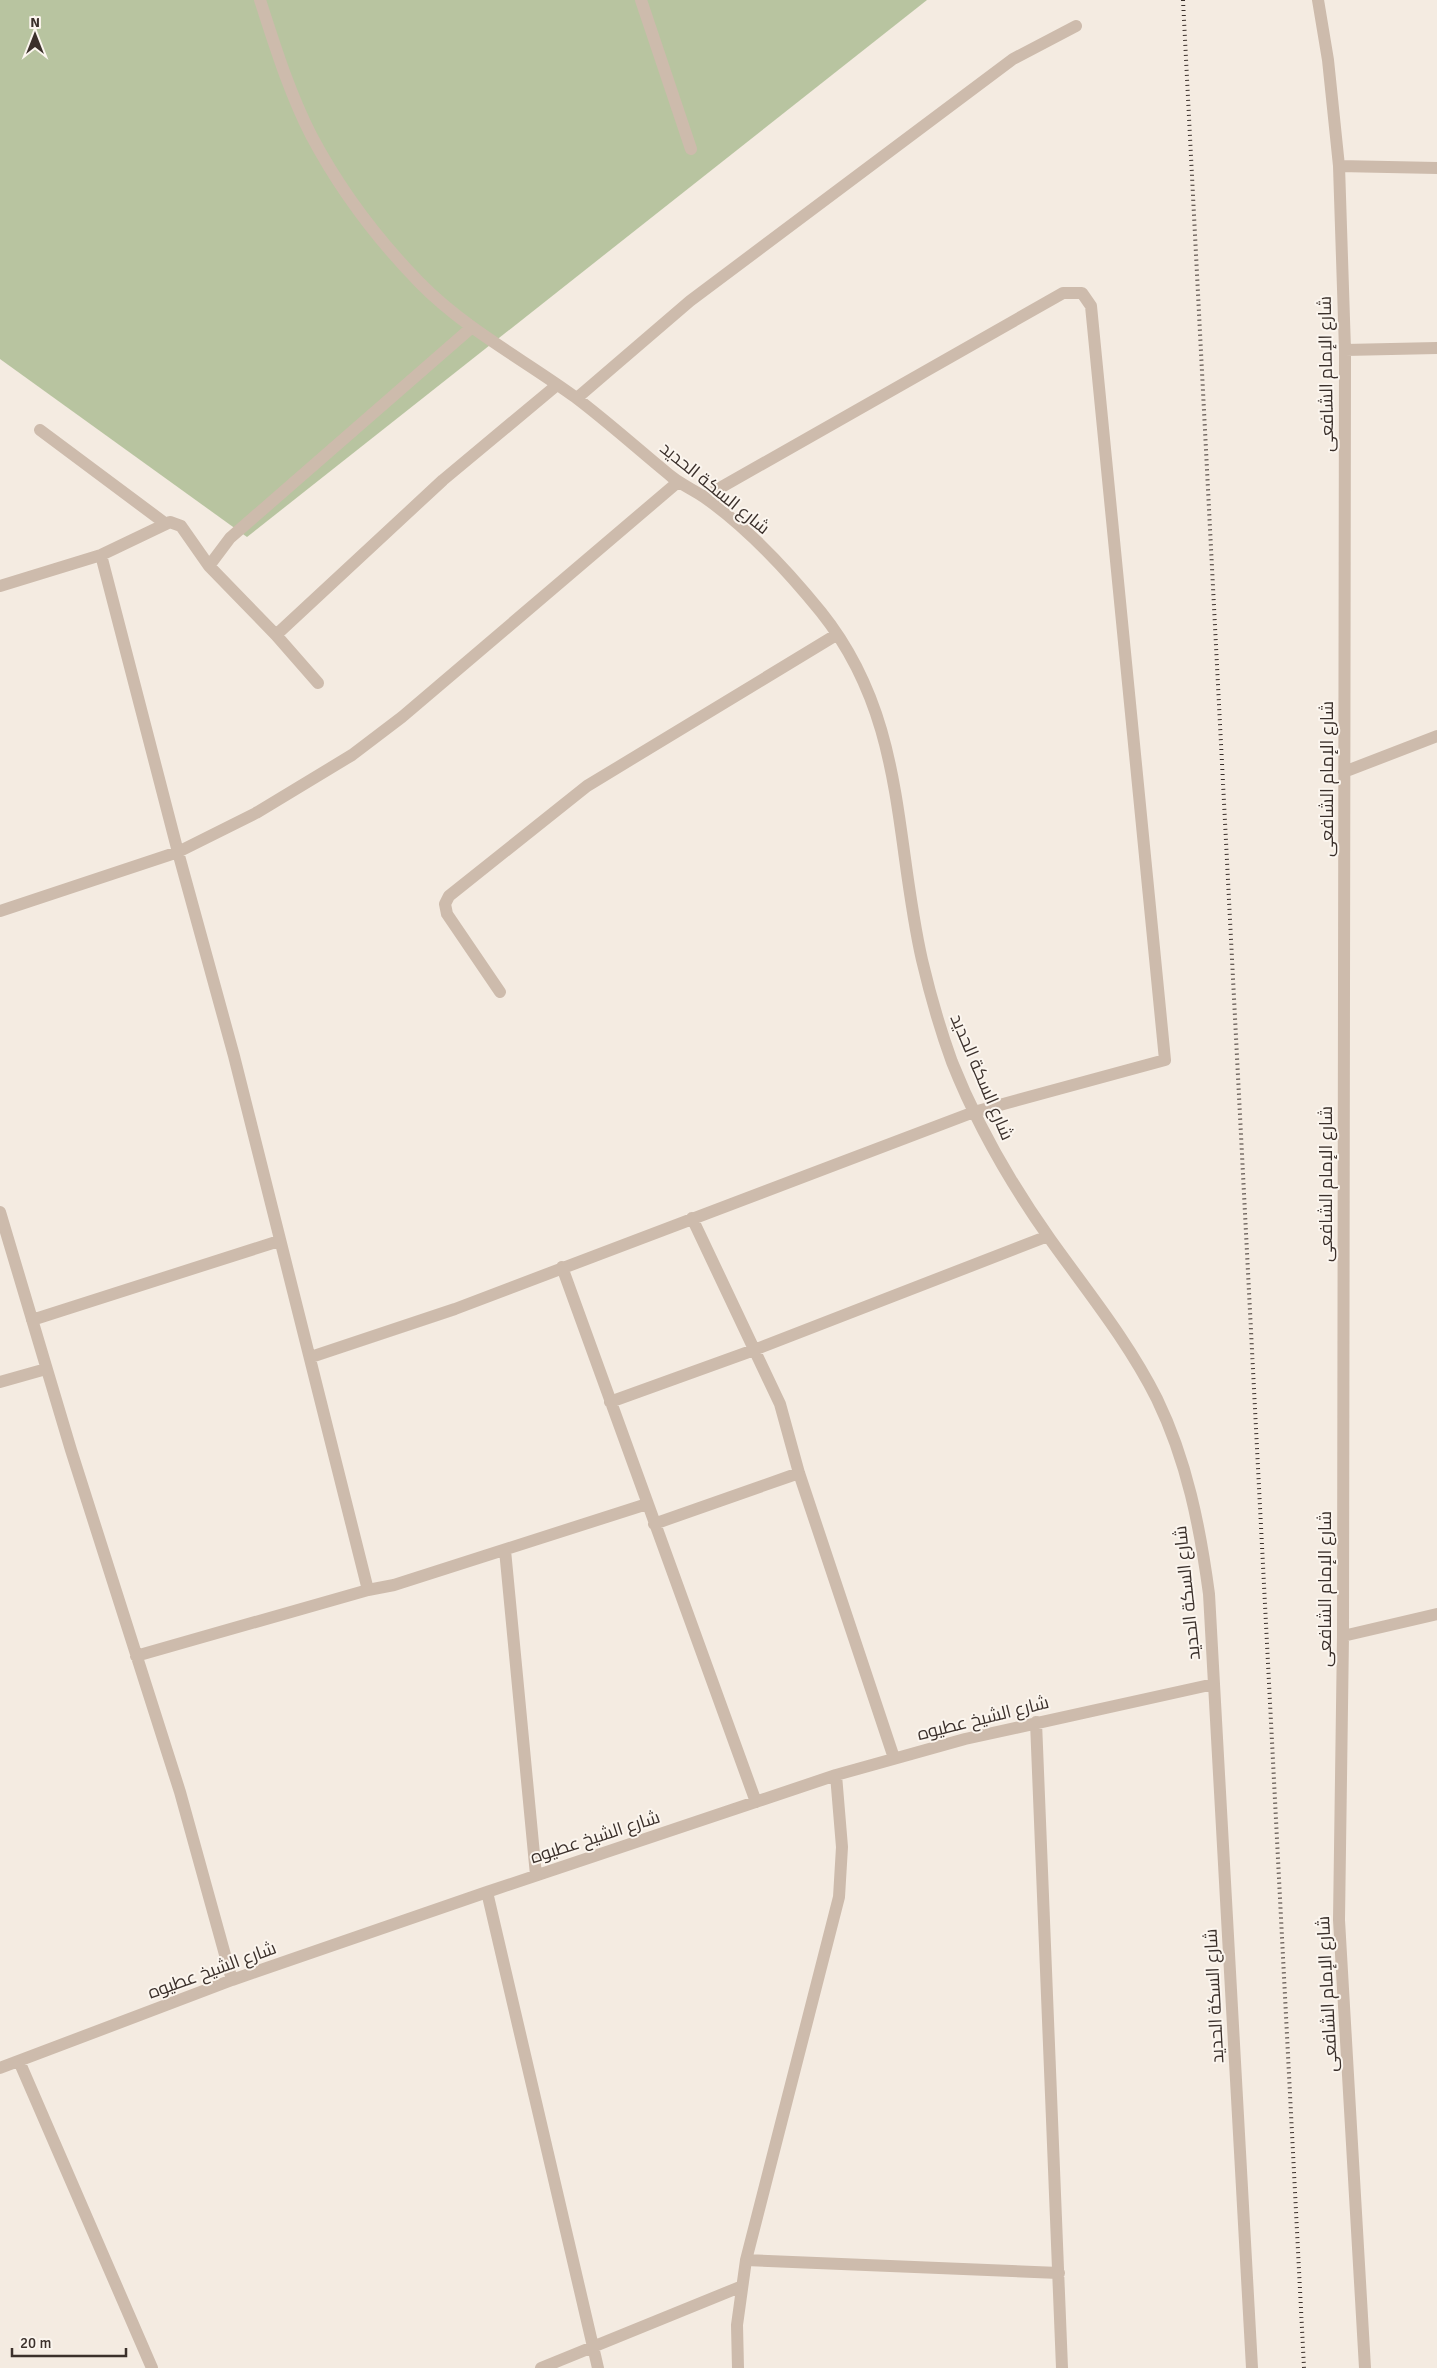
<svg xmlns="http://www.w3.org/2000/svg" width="1437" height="2368" font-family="Signika,Cairo,sans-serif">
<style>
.green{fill:#b8c4a0}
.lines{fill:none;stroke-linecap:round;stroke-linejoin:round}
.minor{stroke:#cdbbac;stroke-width:12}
.rail{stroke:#3b302b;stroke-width:4;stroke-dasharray:1 4;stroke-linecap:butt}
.labels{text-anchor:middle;stroke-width:4;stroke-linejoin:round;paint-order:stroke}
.street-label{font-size:18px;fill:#3b302b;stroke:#fbf5ee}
</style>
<rect width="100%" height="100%" fill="#f4ebe1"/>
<!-- green -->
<path class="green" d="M0 0H927L247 537 0 359Z"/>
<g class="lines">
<!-- minor -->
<path class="minor" d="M260 0C275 46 289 92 311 135 340 190 377 239 420 283 465 329 523 359 575 397 608 422 639 450 672 477 682 485 694 490 704 497 748 528 787 570 821 612 906 718 894 837 922 960 930 994 940 1029 952 1062 977 1125 1011 1184 1050 1239 1087 1291 1128 1341 1157 1399 1187 1461 1200 1527 1209 1594L1252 2368
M641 0 691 149
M1318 0 1328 60 1339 166 1345 350 1343 1636 1339 1920 1365 2368
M1339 166 1437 168
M1345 350 1437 348
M577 398 690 301 1013 59 1076 26
M40 430 166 524
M101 555 178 852 234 1056 368 1590 394 1585 647 1504
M209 566 276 635 318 683
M0 586 101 555 170 522 181 526 209 566 230 538 471 328
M276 635 443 480 557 385
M1344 772 1437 736
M0 911 178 852 256 813 352 755 402 717 678 482
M500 992 447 914 445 904 449 896 587 786 836 635
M0 1212 71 1450 180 1792 232 1980
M692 1218 780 1404 799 1473 894 1758
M562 1267 756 1802
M32 1320 279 1241
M311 1357 455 1309 974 1112 1165 1060 1091 306 1082 293H1063L704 497
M0 1382 46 1369
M610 1402 754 1350 1048 1236
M654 1524 799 1473
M505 1550 536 1875
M1343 1636 1437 1614
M136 1656 368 1590
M1036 1722 1062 2368
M487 1892 598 2368
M19 2061 152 2368
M0 2068 232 1980 487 1892 836 1775 965 1739 1214 1684
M746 2260 1059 2273
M541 2368 740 2287
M738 2368 737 2325 746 2260 839 1897 842 1847 836 1775"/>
<!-- rail -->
<path class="rail" d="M1183 0 1304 2368"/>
</g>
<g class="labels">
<!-- street labels -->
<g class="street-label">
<text transform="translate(1326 374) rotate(-91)" y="6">شارع الإمام الشافعى</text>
<text transform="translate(715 488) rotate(39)" y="6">شارع السكة الحديد</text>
<text transform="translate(1327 779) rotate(-90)" y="6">شارع الإمام الشافعى</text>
<text transform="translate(982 1077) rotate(67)" y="6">شارع السكة الحديد</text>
<text transform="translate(1326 1184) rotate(-90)" y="6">شارع الإمام الشافعى</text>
<text transform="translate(1325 1589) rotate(-90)" y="6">شارع الإمام الشافعى</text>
<text transform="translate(1187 1593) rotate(-96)" y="6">شارع السكة الحديد</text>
<text transform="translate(983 1718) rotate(-14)" y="6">شارع الشيخ عطيوه</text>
<text transform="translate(595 1837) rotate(-18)" y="6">شارع الشيخ عطيوه</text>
<text transform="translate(212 1970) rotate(-20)" y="6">شارع الشيخ عطيوه</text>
<text transform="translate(1327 1994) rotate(-93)" y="6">شارع الإمام الشافعى</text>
<text transform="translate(1214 1996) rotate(-93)" y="6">شارع السكة الحديد</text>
</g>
</g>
<!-- north arrow -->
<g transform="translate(35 35)" stroke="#fbf5ee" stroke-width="4" paint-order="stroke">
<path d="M0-4L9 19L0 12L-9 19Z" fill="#3b302b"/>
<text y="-8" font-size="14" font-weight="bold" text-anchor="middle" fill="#3b302b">N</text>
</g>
<!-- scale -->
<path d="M12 2348v8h114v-8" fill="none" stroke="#3b302b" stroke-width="2.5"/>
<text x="20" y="2348" font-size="15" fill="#3b302b" stroke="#fbf5ee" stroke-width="4" paint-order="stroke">20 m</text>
</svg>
